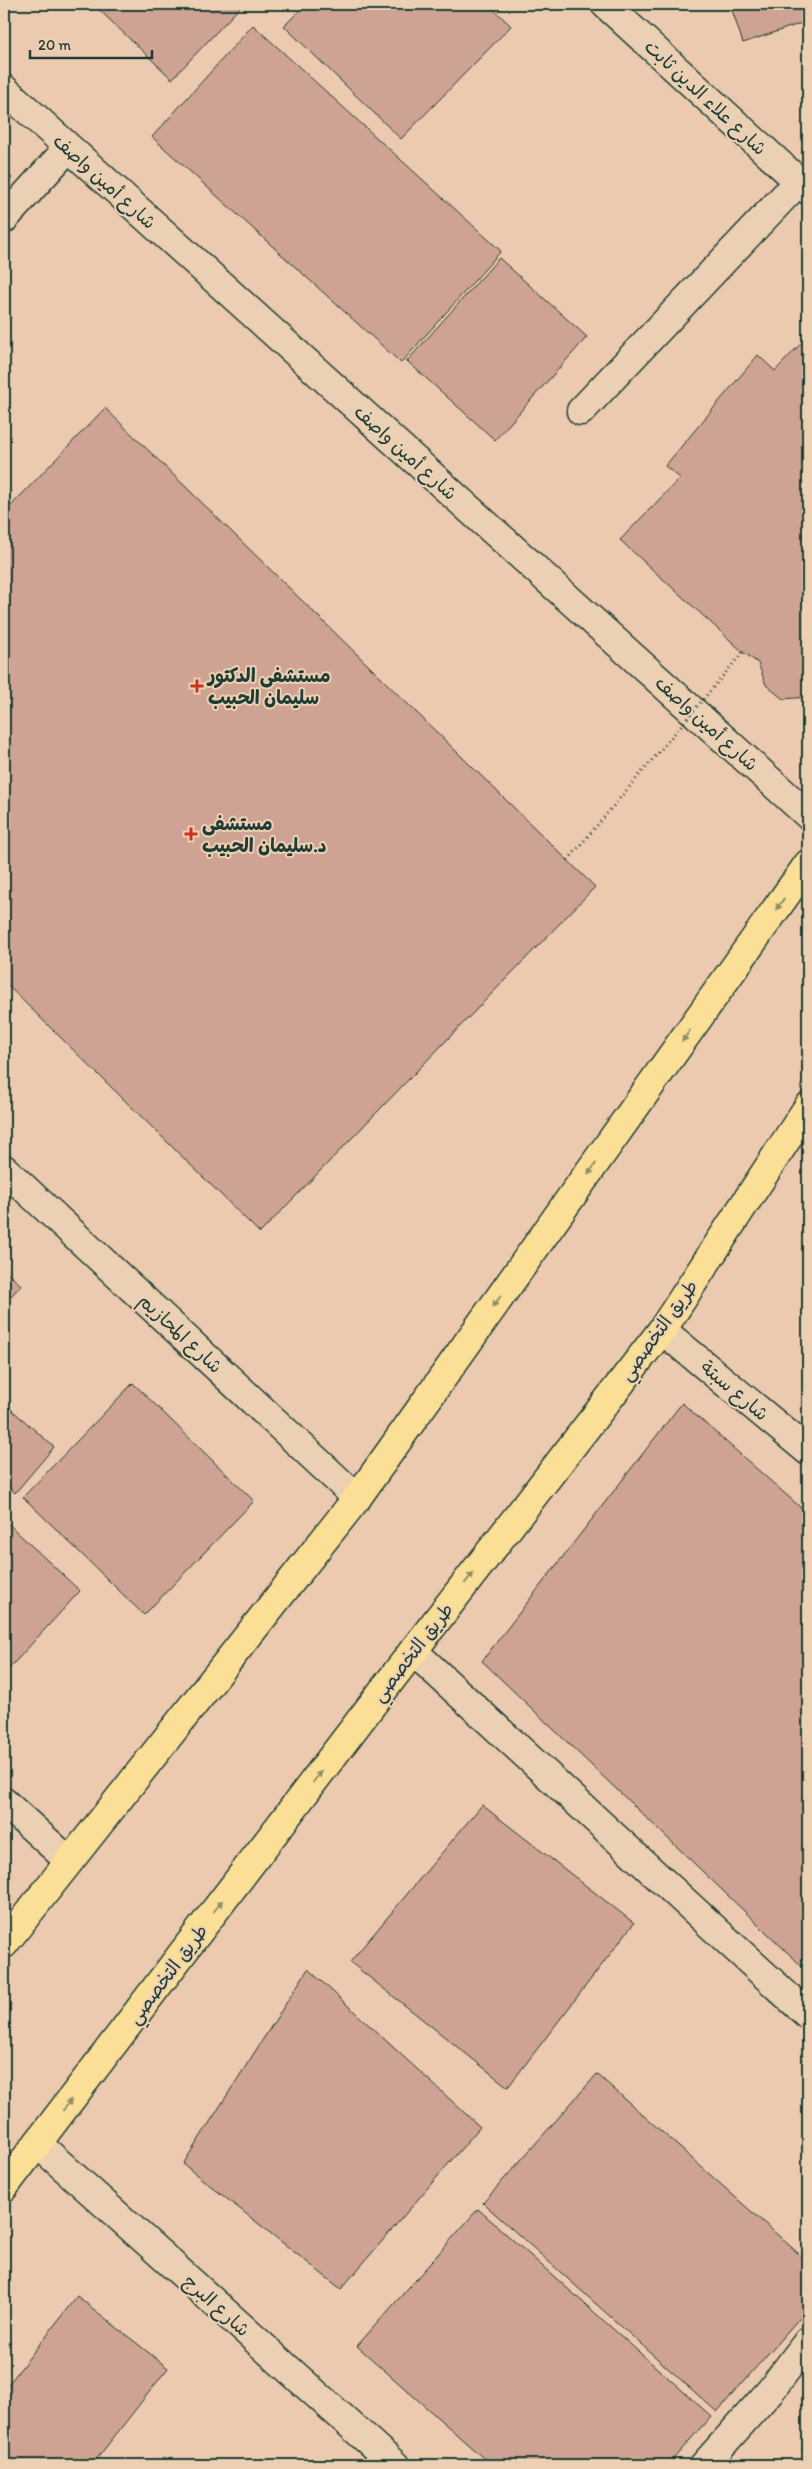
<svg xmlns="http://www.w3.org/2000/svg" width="812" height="2469" font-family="Itim,'Playpen Sans Arabic',sans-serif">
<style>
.building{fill:#cfa393;stroke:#1f3d34}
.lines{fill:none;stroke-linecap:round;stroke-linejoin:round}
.minor-casing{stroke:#1f3d34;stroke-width:31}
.major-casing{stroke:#1f3d34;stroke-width:31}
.minor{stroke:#ecd0b3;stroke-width:28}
.major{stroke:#fbdf96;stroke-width:28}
.path-bridge{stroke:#1f3d34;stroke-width:3;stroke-dasharray:1 4;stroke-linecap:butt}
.oneway{fill:#8d8e65}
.poi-dot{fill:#c8321e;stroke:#ecd0b3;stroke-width:2}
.labels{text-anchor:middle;stroke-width:4;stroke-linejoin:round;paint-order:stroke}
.street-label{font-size:19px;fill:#1f3d34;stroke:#ecd0b3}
.poi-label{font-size:19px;font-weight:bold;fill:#1f3d34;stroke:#ecd0b3;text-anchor:start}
</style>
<rect width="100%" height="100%" fill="#eccab0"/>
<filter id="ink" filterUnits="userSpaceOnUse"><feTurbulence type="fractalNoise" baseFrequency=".02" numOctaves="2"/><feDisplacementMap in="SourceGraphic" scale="10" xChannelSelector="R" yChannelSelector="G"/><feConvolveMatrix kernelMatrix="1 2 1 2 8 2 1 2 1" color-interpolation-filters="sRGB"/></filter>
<g filter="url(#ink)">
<!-- building -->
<path class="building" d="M93 4H243L172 79Z
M306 4H488L511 26 401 139 284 26Z
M730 4H808V21L743 43Z
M253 25 501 251 401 363 152 137Z
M4 170 12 178 4 187Z
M499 258 587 337 495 440 407 361Z
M808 336V697L783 699 766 685 758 663 743 652 620 540 680 478 665 466 758 355 775 371Z
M105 408 595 887 260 1233 4 982V513Z
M4 1270 21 1285 4 1304Z
M133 1383 254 1501 144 1615 23 1497Z
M4 1403 54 1447 15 1493 4 1483Z
M682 1403 808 1514V1972L482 1661Z
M4 1520 80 1591 4 1674Z
M482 1805 634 1923 508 2087 350 1962Z
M308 1969 480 2127 341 2289 183 2164Z
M597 2074 808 2262V2308L717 2412 483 2203Z
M478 2209 711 2416 668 2465H491L357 2346Z
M77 2296 168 2368 92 2465H4V2390Z
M808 2441V2455L802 2449Z"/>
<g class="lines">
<defs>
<path id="minor" d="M605 4 808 190
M4 89 808 815
M4 219 68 148
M581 411 798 182
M4 1169 357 1498
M662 1330 808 1451
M413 1651 808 2015
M4 1802 69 1861
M38 2144 395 2465
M704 2465 771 2390 808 2341"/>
<path id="major" d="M4 1944 357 1498 808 864
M4 2187 413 1651 662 1330 808 1107"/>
</defs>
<!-- minor casing -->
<use href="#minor" class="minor-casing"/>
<!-- major casing -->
<use href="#major" class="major-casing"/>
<!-- minor -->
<use href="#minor" class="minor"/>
<!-- major -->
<use href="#major" class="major"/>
<!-- path-bridge -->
<path class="path-bridge" d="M568 860 743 652"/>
</g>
<!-- one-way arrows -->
<defs><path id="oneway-solid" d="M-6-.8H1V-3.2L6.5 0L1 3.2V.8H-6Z" transform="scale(1.25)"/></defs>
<g class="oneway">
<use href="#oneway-solid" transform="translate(780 904) rotate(125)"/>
<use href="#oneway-solid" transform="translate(686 1036) rotate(125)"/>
<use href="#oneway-solid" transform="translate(592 1169) rotate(125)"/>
<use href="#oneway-solid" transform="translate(497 1301) rotate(125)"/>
<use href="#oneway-solid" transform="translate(469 1578) rotate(-52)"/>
<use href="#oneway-solid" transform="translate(317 1777) rotate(-53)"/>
<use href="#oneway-solid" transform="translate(218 1906) rotate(-53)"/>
<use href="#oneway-solid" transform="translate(67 2105) rotate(-53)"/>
</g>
</g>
<!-- markers -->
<g class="poi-dot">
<path d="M194.5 678.5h5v5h5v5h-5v5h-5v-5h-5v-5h5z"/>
<path d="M188.5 826.5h5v5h5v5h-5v5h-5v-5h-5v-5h5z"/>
</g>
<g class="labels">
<!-- street labels -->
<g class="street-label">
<text transform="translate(706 97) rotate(43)" y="7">شارع علاء الدين ثابت</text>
<text transform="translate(105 181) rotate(42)" y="7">شارع أمين واصف</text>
<text transform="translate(406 452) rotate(42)" y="7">شارع أمين واصف</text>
<text transform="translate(707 723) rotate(42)" y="7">شارع أمين واصف</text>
<text transform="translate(658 1330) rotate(-54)" y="7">طريق التخصصي</text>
<text transform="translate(181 1333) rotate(43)" y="7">شارع المحازيم</text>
<text transform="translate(735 1390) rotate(40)" y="7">شارع سبتة</text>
<text transform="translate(412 1652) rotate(-52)" y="7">طريق التخصصي</text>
<text transform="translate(167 1974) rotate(-53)" y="7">طريق التخصصي</text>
<text transform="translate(217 2305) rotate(42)" y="7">شارع البرج</text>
</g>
<!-- poi labels -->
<g class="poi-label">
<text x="208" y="682">مستشفى الدكتور<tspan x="208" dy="22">سليمان الحبيب</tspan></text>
<text x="202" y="830">مستشفى<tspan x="202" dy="22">د.سليمان الحبيب</tspan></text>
</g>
</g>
<!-- margin -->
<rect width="812" height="2469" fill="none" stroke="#ecd0b3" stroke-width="20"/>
<rect x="10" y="10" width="792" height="2449" fill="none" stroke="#1f3d34" stroke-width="2" filter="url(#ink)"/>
<!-- scale -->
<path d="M30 50v8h122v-8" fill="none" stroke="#1f3d34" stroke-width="2.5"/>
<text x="38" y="50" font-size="15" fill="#1f3d34" stroke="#ecd0b3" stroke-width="4" paint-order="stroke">20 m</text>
</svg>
